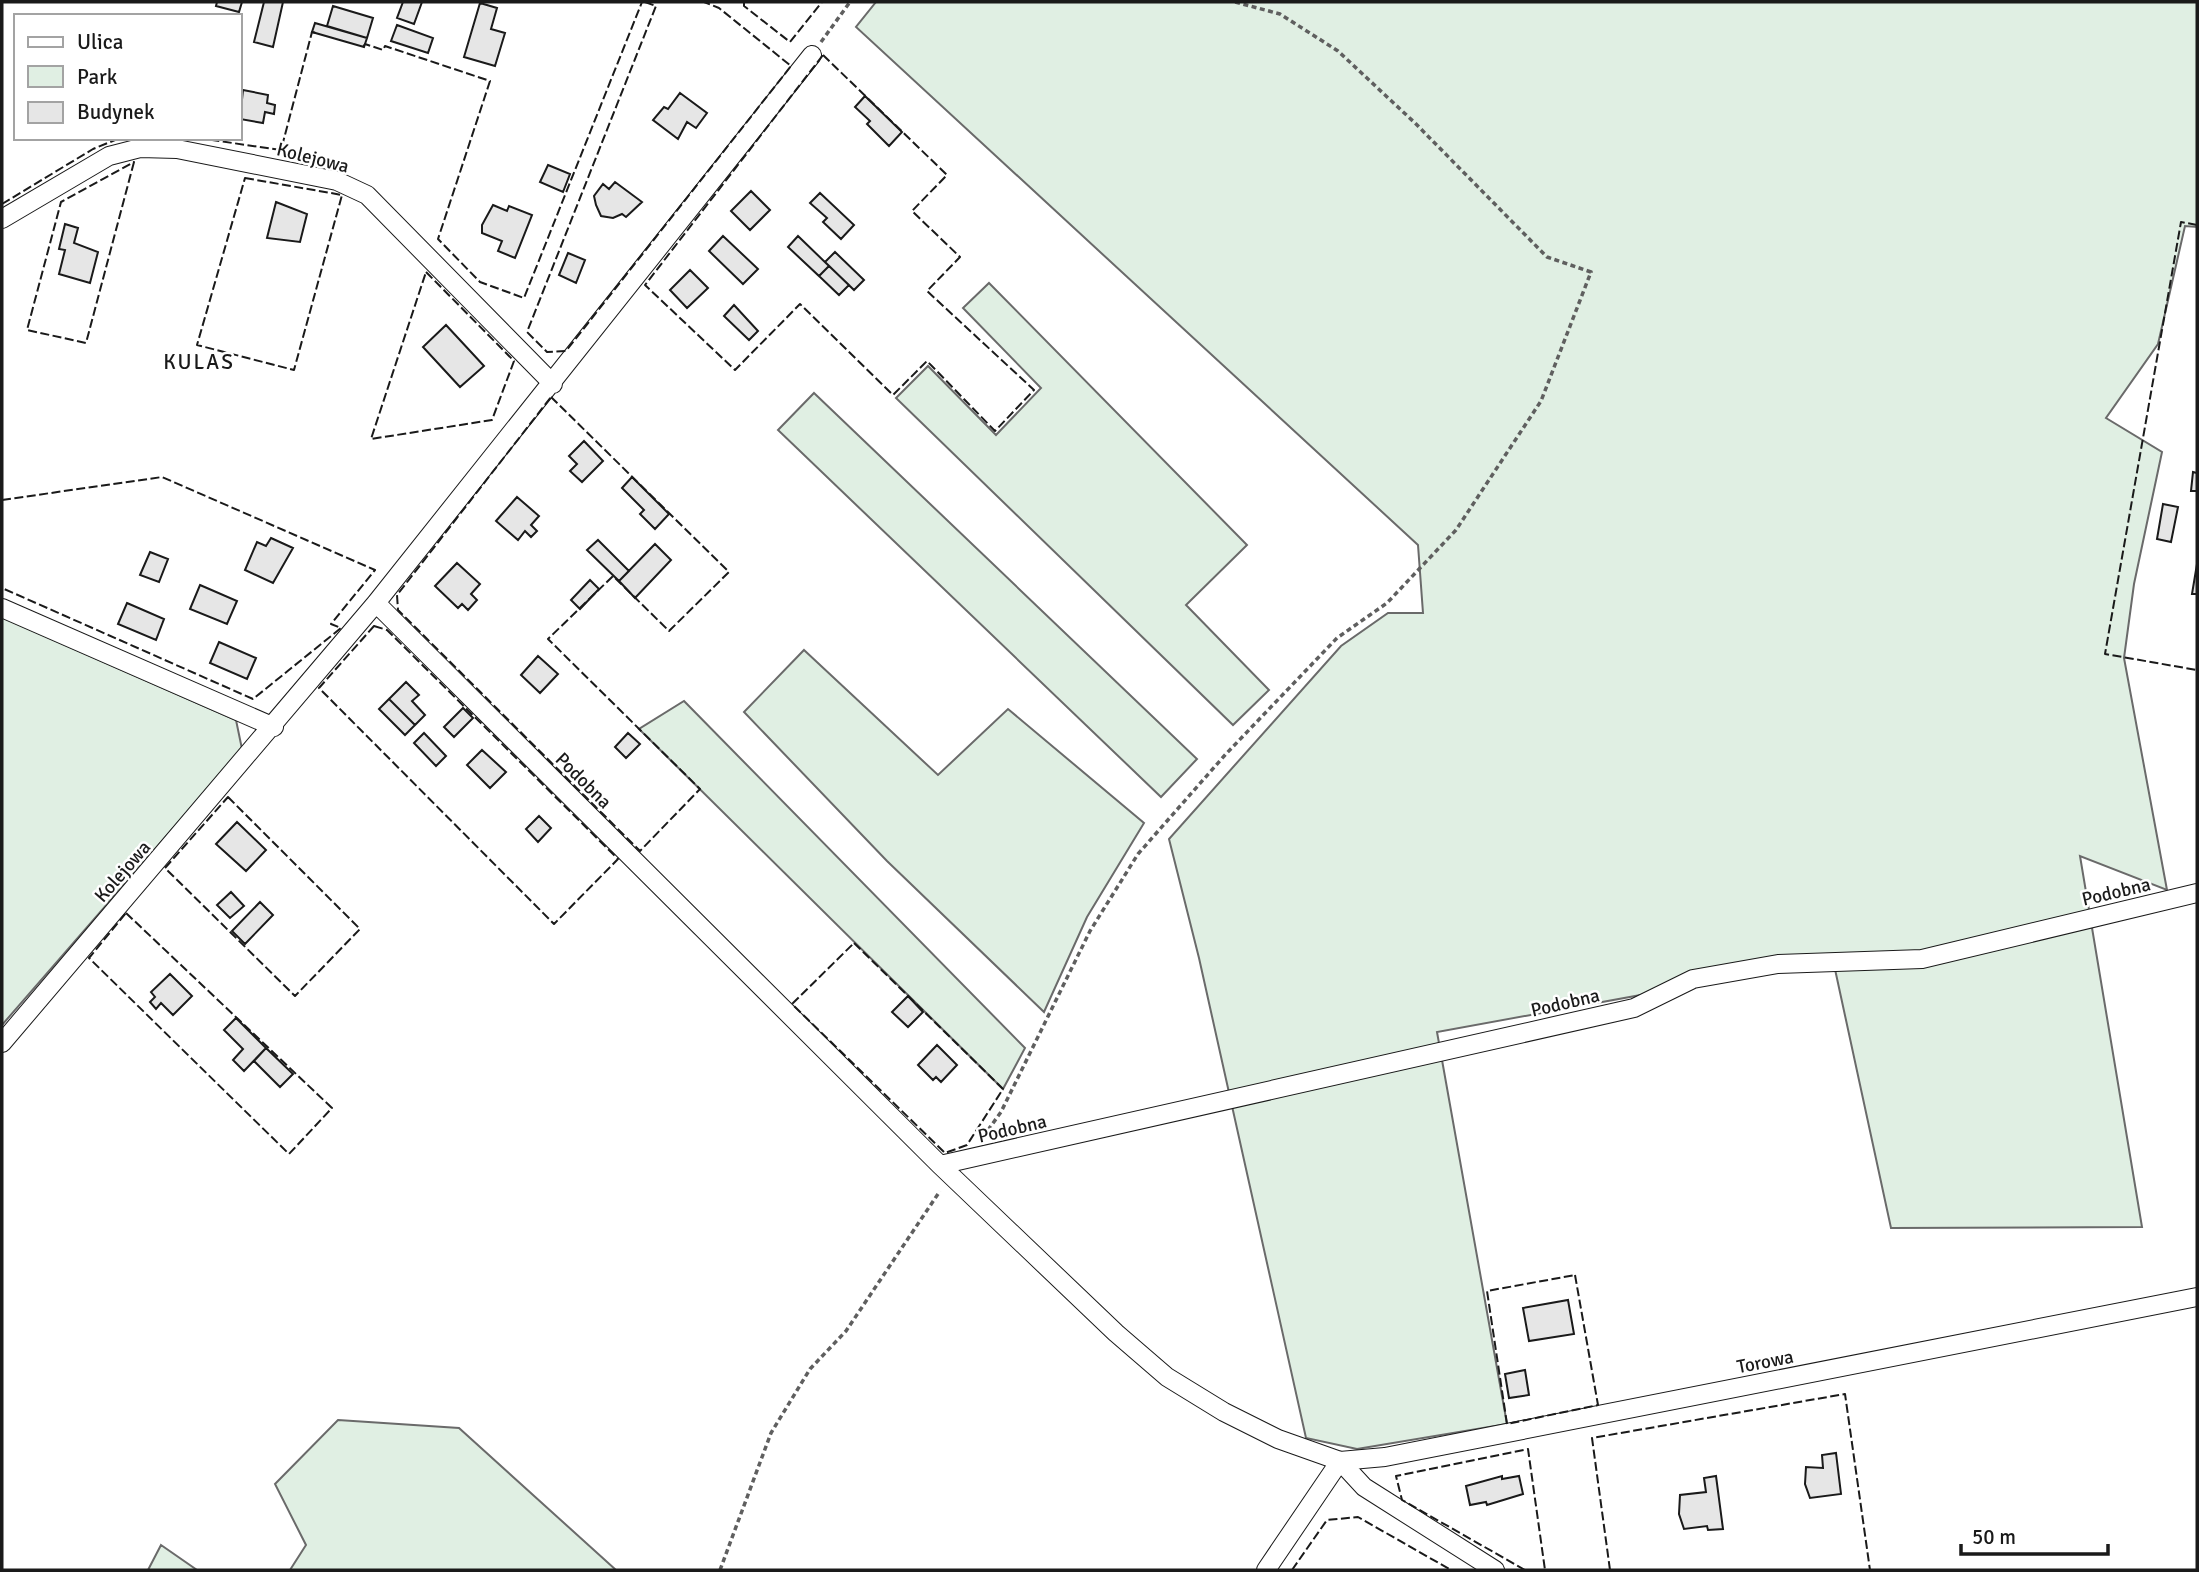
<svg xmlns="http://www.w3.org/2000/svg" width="2199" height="1572" font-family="Signika,sans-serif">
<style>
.green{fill:#e0efe3;stroke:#6a6a6a;stroke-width:2}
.building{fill:#e6e6e6;stroke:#1a1a1a;stroke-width:2}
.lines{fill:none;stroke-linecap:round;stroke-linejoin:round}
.street-casing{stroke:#1a1a1a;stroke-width:20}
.path{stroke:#5f5f5f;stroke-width:3.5;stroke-dasharray:5 3.5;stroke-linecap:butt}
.street{stroke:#fff;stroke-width:18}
.fence{stroke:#1a1a1a;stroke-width:2;stroke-dasharray:9 3.5;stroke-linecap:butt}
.labels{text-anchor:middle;stroke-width:5;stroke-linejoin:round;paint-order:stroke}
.street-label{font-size:19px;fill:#1a1a1a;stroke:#fff}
.neighbourhood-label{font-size:21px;letter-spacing:2px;fill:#1a1a1a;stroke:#fff}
</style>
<rect width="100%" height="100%" fill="#fff"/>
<!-- green -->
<path class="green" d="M876 2H2197V227L2185 226 2158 344 2106 418 2162 452 2134 584 2124 658 2167 890 2080 856 2142 1227 1891 1228 1833 960 1437 1032 1507 1424 1357 1449 1306 1438 1199 958 1169 839 1341 646 1388 613H1423L1418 545 856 27Z
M989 283 1247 545 1186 605 1269 690 1233 725 896 398 928 366 996 435 1041 388 963 308Z
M814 393 1197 759 1161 797 778 430Z
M2 617 236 720 242 749 2 1025Z
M804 650 938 775 1008 709 1144 823 1087 917 1044 1012 887 861 744 712Z
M684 701 1025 1048 1003 1089 639 729Z
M338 1420 459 1428 616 1570H290L306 1545 275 1484Z
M161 1545 197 1570H148Z"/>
<!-- building -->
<path class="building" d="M217 2H242L239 12 216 6Z
M264 2H283L273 47 254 42Z
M403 2H422L414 24 397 18Z
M480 3 497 8 491 29 505 33 495 66 464 57Z
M333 6 373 18 367 38 327 26Z
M315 23 367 38 364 47 312 32Z
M397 25 433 38 428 53 391 41Z
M243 90 268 95 267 103 275 105 274 114 265 112 263 123 240 119Z
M680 93 707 113 696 128 687 122 678 139 653 120 664 107 668 109Z
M865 96 902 132 889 146 867 124 870 121 855 107Z
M548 165 570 174 563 192 540 182Z
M615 182 642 202 626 217 622 214 613 218 601 216 596 205 594 196 603 184 609 189Z
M751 191 770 210 750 230 731 211Z
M820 193 854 225 841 239 823 222 827 218 810 203Z
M276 202 307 214 300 242 267 238Z
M493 205 507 211 509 206 532 215 515 258 498 251 502 241 482 233V225Z
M65 224 78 228 74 243 98 252 90 283 59 274 65 250 59 249Z
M723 236 758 269 743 284 709 251Z
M798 236 829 266 819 276 788 247Z
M835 252 864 280 854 290 825 262Z
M568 253 585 260 576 283 559 275Z
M829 266 849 285 839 295 819 276Z
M690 270 708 288 687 308 670 290Z
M734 305 758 331 749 340 724 316Z
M446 325 484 366 460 387 423 347Z
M584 441 603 461 582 482 570 471 577 464 569 456Z
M2193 472 2197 473V491H2191Z
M632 477 669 514 655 529 640 514 644 510 622 488Z
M517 497 539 516 531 525 537 531 531 537 525 531 518 540 496 521Z
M2163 504 2178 507 2171 542 2157 539Z
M271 538 293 548 273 583 245 570 257 542 266 546Z
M598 540 629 571 619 581 587 550Z
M655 544 671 560 635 598 619 581Z
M150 552 168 559 159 582 140 575Z
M457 563 480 584 471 594 477 600 468 610 462 604 458 608 435 586Z
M2197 564V594H2192Z
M590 580 599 589 580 609 571 600Z
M200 585 237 601 227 624 190 609Z
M127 603 164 619 156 640 118 624Z
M219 642 256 658 247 679 210 663Z
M538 656 558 674 540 693 521 675Z
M406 682 419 695 412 701 425 715 415 725 389 699Z
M389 699 415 725 405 735 379 709Z
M463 708 473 718 454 737 444 727Z
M424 733 446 756 436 766 414 743Z
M628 733 640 744 626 758 615 747Z
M482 750 506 772 490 788 467 765Z
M539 816 551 828 538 842 526 829Z
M237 822 266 850 246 871 216 844Z
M231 892 244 906 230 918 217 905Z
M260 902 273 915 245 944 232 931Z
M170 974 192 996 173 1015 161 1003 156 1009 150 1002 155 997 151 992Z
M908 996 923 1012 908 1027 892 1012Z
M236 1018 266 1048 244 1071 233 1060 243 1049 224 1030Z
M937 1045 957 1065 941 1082 936 1077 933 1080 918 1065Z
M266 1048 293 1074 280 1087 254 1061Z
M1568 1300 1574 1334 1529 1341 1523 1308Z
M1525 1370 1529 1395 1509 1398 1505 1374Z
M1836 1453 1841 1494 1810 1498 1805 1484 1806 1467 1823 1468 1822 1455Z
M1502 1476V1479L1519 1476 1523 1494 1487 1505 1486 1502 1470 1505 1466 1486Z
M1716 1476 1723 1529 1708 1530 1707 1526 1684 1529 1679 1514 1680 1495 1706 1492 1704 1478Z"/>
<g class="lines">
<defs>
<path id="street" d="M2 219 109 156 140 148 177 149 337 181 367 195 553 384
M376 603 940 1165 1116 1333 1167 1377 1224 1412 1278 1439 1340 1461 1385 1457 2197 1297
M2 608 274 727
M2 1043 376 603 812 55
M940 1165 1634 1008 1693 979 1778 964 1922 959 2197 893
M1340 1461 1364 1487 1495 1570
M1266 1570 1340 1461"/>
</defs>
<!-- street casing -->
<use href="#street" class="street-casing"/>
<!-- path -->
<path class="path" d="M821 42 850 2
M983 1137 1001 1112 1090 931 1138 854 1225 755 1337 638 1387 603 1456 530 1541 401 1591 272 1547 257 1415 123 1338 51 1280 14 1235 2
M720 1570 771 1433 810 1369 846 1331 940 1191"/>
<!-- street -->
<use href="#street" class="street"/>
<!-- fence -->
<path class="fence" d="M645 2 656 6 527 332 547 352 566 351 791 66 719 8 704 2
M744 2V6L790 42 822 2
M363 47 365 44 383 50 385 46 490 81 438 239 480 282 524 298 642 2
M823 55 947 175 912 211 960 257 927 291 1034 390 995 431 927 361 893 395 800 304 735 370 645 285Z
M198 138 281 150 312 32 316 33
M134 162 86 343 27 330 61 202Z
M245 178 342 195 294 370 197 345Z
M2 204 93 149 120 138
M2197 225 2181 222 2105 654 2197 670
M426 272 514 361 492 420 371 439Z
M551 397 729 572 669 631 613 576 548 639 700 789 640 851 398 610 397 595Z
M2 500 162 477 375 570 331 624 341 628 253 699 2 588
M374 626 387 630 618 859 554 924 319 688Z
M228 797 360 929 295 996 165 868Z
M126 913 332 1108 289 1154 89 958Z
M854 943 1003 1089 967 1145 945 1153 792 1004Z
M1575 1275 1598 1405 1507 1424 1487 1291Z
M1292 1570 1327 1520 1358 1517 1451 1570
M1525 1570 1402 1500 1396 1476 1528 1449 1545 1570
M1610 1570 1592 1438 1845 1394 1870 1570"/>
</g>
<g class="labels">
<!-- street labels -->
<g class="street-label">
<text transform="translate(313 157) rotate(14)" y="7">Kolejowa</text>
<text transform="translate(584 780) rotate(45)" y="7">Podobna</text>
<text transform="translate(122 871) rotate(-49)" y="7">Kolejowa</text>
<text transform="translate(2116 891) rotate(-13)" y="7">Podobna</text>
<text transform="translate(1565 1002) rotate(-13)" y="7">Podobna</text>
<text transform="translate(1012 1128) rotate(-13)" y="7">Podobna</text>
<text transform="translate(1765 1361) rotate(-11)" y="7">Torowa</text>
</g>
<!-- neighbourhood labels -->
<g class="neighbourhood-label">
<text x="199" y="369">KULAS</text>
</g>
</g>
<!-- border -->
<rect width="2199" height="1572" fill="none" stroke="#1a1a1a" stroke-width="7"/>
<!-- legend -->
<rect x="14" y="14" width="228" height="126" fill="#ffffff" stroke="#a3a3a3" stroke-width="2"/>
<rect x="28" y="37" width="35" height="10" fill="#ffffff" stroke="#a3a3a3" stroke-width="2"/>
<text x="77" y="49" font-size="21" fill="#1a1a1a">Ulica</text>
<rect x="28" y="66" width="35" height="21" fill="#e0efe3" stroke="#a3a3a3" stroke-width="2"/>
<text x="77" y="84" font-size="21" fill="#1a1a1a">Park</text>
<rect x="28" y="102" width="35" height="21" fill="#e6e6e6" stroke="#a3a3a3" stroke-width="2"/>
<text x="77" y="119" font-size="21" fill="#1a1a1a">Budynek</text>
<!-- scale -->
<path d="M1961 1544v10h147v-10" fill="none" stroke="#1a1a1a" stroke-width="3.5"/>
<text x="1972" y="1544" font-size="21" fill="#1a1a1a" stroke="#ffffff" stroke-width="5" paint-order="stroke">50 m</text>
</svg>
